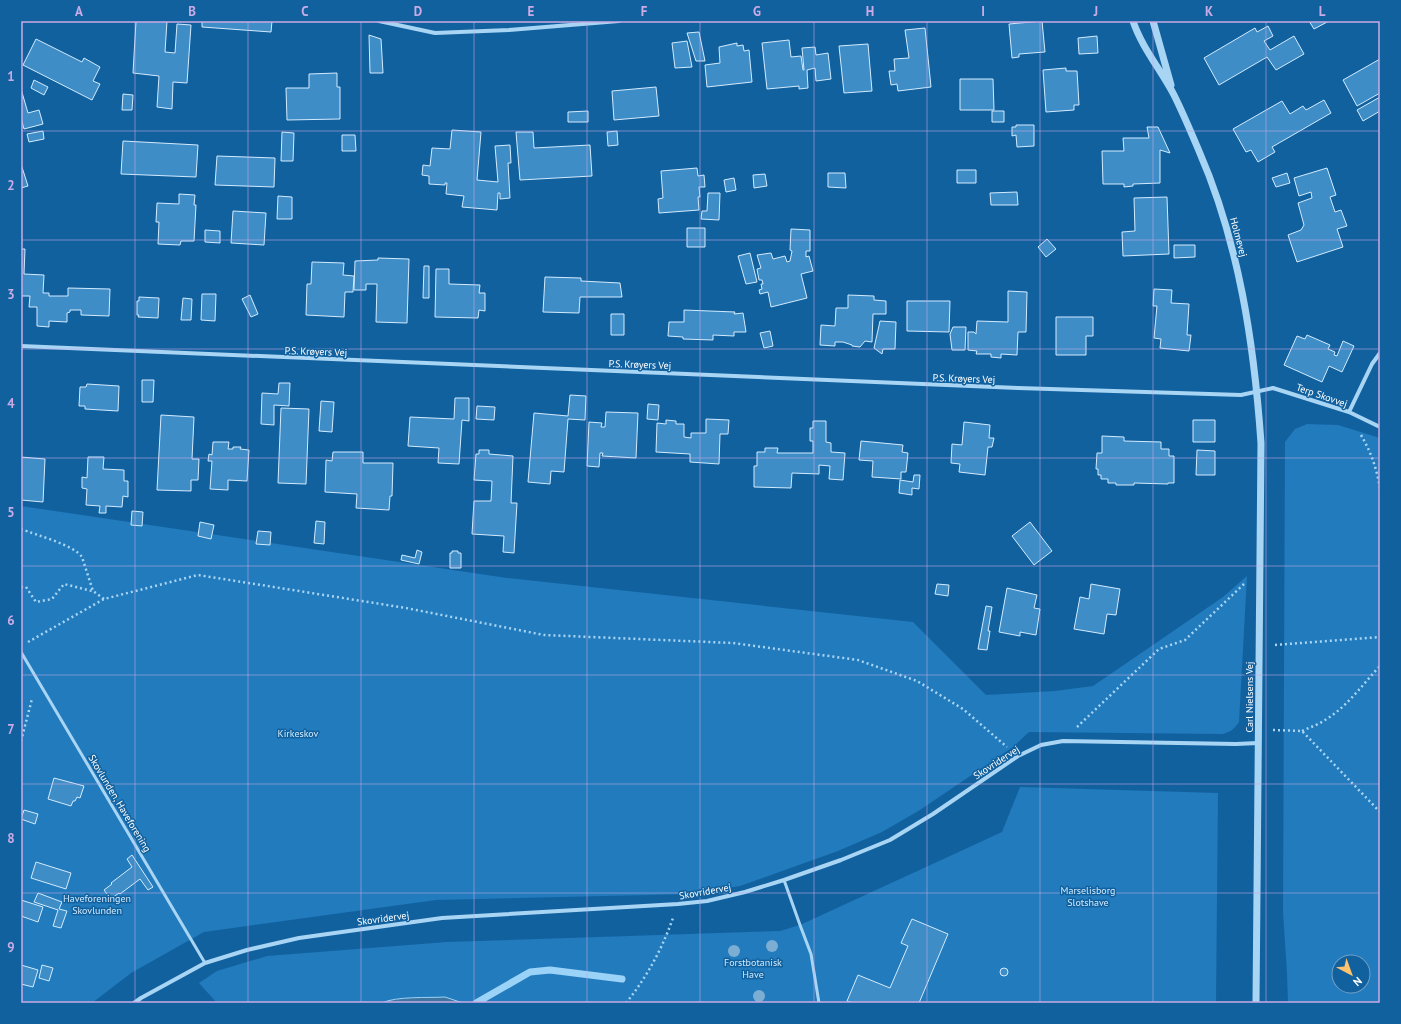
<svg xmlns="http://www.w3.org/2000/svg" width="1401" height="1024" font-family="'PT Sans',sans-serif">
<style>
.green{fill:#217bbc;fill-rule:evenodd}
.water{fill:#3e76a1;stroke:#9bd2f8}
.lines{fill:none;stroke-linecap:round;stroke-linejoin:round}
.stream{stroke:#9bd2f8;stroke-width:7}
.building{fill:#3f8dc7;stroke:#d2ebfe}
.path{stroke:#a9d5f5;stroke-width:2.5;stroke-dasharray:2 3;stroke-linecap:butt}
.service{stroke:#a9d5f5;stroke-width:3}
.minor{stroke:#a9d5f5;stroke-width:4}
.tertiary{stroke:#a9d5f5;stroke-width:7}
.tree{fill:#7cadd3}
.grid{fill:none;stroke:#caabe5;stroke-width:1;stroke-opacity:0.55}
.labels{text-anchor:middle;stroke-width:3;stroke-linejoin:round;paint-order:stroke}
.street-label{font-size:10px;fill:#fff;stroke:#12619f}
.park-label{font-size:10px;fill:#d2ebfe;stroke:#12619f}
.neatline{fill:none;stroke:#caabe5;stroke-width:1.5}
.grid-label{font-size:13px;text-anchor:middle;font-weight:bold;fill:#caabe5}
</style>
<rect width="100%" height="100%" fill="#12619f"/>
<!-- green -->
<path class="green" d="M1307 424 1338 425 1380 438V1003H1288L1287 973 1283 912 1285 442 1295 429ZM1339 962H1363V986H1339Z
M21 506 507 578 913 622 986 695 1055 691 1093 686 1223 597 1247 576 1239 722C1234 729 1231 732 1222 734L1029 732 1013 747 920 810 882 832 838 851 740 886 691 894 436 900 204 932 131 973 92 1003H21Z
M1020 787 1218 793 1216 1003H217L199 983 217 971 267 956 447 942 780 931 800 925 1002 832Z"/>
<!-- water -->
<path class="water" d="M445 997 463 1003H382C396 996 428 998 445 997Z"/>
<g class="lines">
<!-- stream -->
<path class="stream" d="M476 1003 530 972 550 970 622 979"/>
</g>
<!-- building -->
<path class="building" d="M136 21H167L165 52 175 53 177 24 191 25 187 83 173 82 172 109 157 107 159 76 133 73Z
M202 21H272L271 32 202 27Z
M1042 21 1045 52 1019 54V57L1012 58 1009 24Z
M1309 21H1329L1314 29Z
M1268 26 1273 36 1264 41 1270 50 1294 36 1304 54 1276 70 1267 57 1219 85 1204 58 1255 28 1257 32Z
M925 28 931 87 898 91 897 84 891 85 889 71H895L894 59 909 58 905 30Z
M699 32 705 61H696L687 33Z
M369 35 381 39 383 73H370Z
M1097 36 1098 53 1079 54 1078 38Z
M36 39 82 62 84 58 100 67 93 81 100 84 92 100 23 65Z
M789 40 791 57 801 56 803 70H804L802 48 815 47 816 55 828 53 831 79 816 81 815 68 807 70 808 88 799 89V86L767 89 762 43Z
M687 41 692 67 675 68 672 43Z
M737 43V46L743 45 744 51 749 50 752 82 707 87 705 65 720 63 719 47Z
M868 44 872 91 844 93 839 46Z
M1380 59V93L1357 106 1343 80Z
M1066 68V71H1077L1079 105H1074V110L1046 112 1043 70Z
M337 73V87H340V119L287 120 286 88H309V74Z
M960 79H993L994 110H960Z
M34 80 48 87 44 95 31 88Z
M656 87 659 116 614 120 612 91Z
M21 89 28 113 39 110 43 124 24 129 21 118Z
M123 94 133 95 132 110H122Z
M1380 97V111L1363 121 1357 110Z
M1324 100 1331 113 1272 147 1275 152 1258 162 1251 150 1246 152 1233 129 1282 101 1290 114 1303 106 1306 110Z
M588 111V122H568V112Z
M992 111H1004V122H992Z
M1016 125H1034V146L1017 147 1016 135 1012 136V127H1016Z
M1147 127H1158L1170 153 1160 150V183L1133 184V186L1124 187V184H1103L1102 151H1124L1123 138H1149Z
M452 130 481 132 477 180 498 182 495 146 510 145 511 163H508L510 198 500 199V193H498L497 210 462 207 464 196 446 194 447 183H445V185L429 184V176L422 175 423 165 430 166 432 148 450 149Z
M43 131 44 139 29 142 27 134Z
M617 131 618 145 608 146 607 132Z
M282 132 294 133 293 161H281Z
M516 132H533L534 148 590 145 592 176 520 180Z
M342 135H355L356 151H342Z
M123 141 198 145 196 177 121 174Z
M217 156 275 158 274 187 215 185Z
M21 164 28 186 21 188Z
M697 168 698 176 704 175 705 187H699L700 197H698L699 210 659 213 658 199 663 198 661 171Z
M1327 168 1336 195 1330 197 1335 212 1341 210 1347 226 1337 229 1343 247 1297 262 1288 235 1301 230 1304 225 1298 203 1312 198 1311 192 1299 196 1294 178Z
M957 170H976V183H957Z
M828 173H845L846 188 828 187Z
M1287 173 1290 183 1276 187 1272 178Z
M765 174 767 186 754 188 753 175Z
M734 178 736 190 726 192 724 180Z
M1017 192 1018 205H991L990 193Z
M708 193H720L719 220 701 219 702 211H707Z
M179 194 195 195 194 205H196L194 241H181L180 245 158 244 159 222H156L157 203 179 204Z
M278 196 292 197V219H277Z
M1167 197 1169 254 1123 256 1122 232 1135 231 1134 198Z
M233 211 266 213 264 245 231 243Z
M687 228H705V247H687Z
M791 229 810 230V251H806V257L809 256 813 271 801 274 807 298 771 307 768 292 760 294 759 290 762 289 761 284H763L762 280H759L757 269 761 268 757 255 771 253 773 259 785 256 787 262 790 261 792 251 790 250Z
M205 230 220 231V243L205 242Z
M1047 239 1056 249 1046 257 1038 247Z
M1174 245H1195V257L1174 258Z
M21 249H25L24 274 44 275 43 293H49V296H68V288L110 289 109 316 81 315V310H70V312L67 313V322L49 321V327L37 326V307H29L30 296H21Z
M750 253 757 282 746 284 738 256Z
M378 258 409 259 407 323 376 322 377 284H366V290H354L355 261 378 260Z
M312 262 344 263 343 275 354 276 353 292H345L344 317 306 315 307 284H311Z
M424 266H429V298H423Z
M436 269H449V284L480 285 479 293H485V311L479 310 478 318 435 317Z
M545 277 581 278V281L620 283 622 297H580L579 313 543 312Z
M1154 289 1172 290 1171 303 1189 304 1187 335H1191L1189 351 1160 348 1161 339 1154 338 1157 306H1153Z
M1008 291 1027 292 1026 332H1018L1017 355 1001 354V358L991 357V354H976L977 351 968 350V332H974L976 334 977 321 1008 322Z
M202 294H216L215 321 201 320Z
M250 295 258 314 251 317 242 299Z
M848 295 874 296V300L886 301V314H873L872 342 865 341 860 347 852 346V345L843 342H835V346L820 345 821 325 835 326 836 308H848Z
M139 297 159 298 158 318 138 317 139 315H137V301H139Z
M183 298 192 299 191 320H181Z
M907 301H950L949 332 907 331Z
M684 310 735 312 734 314 743 313 746 332H734V336L713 335V340L683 339V337L668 336 669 322H684Z
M611 314H624V335H611Z
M1056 317H1093V336H1086V355H1056Z
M880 321 896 322 895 349H883L882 354 874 348Z
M953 327H966L965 350H952L950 334Z
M770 331 773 346 764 348 760 333Z
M1307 335 1330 345 1328 349 1335 352 1334 355 1337 356 1343 341 1354 346 1342 372 1329 366 1322 382 1284 365 1297 336 1305 339Z
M142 380H154L153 402H142Z
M279 383H290L289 406 274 405V425L261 424 262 393 278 394Z
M87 384 119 386 118 411 85 409V406H79L80 387H86Z
M570 395 586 396 585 420 568 419 564 472 551 471 550 484 528 482 534 413 568 416Z
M455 398H469V421L462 420 459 464 438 463 439 448 408 446 410 417 454 419Z
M321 401 334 402 332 432 319 431Z
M648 404 659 405 658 420 647 419Z
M477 406 495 407 494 420 476 419Z
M281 408 309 409 306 484 278 483Z
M606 412 638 413 636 458 602 456 603 453H600L599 467 587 466 589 422 602 423 601 427H605Z
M161 415 194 417 192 459H199L198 480H191V491L157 490Z
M706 419 729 420 728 434H720L719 464 690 462V454L656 452 657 423 666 424V420L676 421V424H684V437L691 438V433H706Z
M1193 420H1215V442H1193Z
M813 421H826V442L831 443V452L845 453 843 480 829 479 830 466 819 465V474L792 473 791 488 754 487V466H757V452H765V448H778L777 453H813V441H810V428H813Z
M964 422 990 425 989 438H994L992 447H988L985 475 959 472 960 464 951 463 952 444 962 445Z
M1102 436 1124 437V441L1161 442V449H1169V456H1174V483H1168V484L1134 483V485H1116V483H1108V479H1101V475H1098V469H1096L1097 453H1102Z
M861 441 903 445 902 452 908 453 906 472H901V479L872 477 873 461 859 460Z
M213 442H229L228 449H233V447H241L240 449 249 450 247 481 228 480V490L210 489 212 461H208L209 454 212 455Z
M479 450H489V454L513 456 511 503H517L514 553 503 552 504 536 472 534 474 501H491L492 481 474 480 476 454H479Z
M1197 450 1215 451V475H1196Z
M333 452H363V463H393L392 496H390L389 510 356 508 357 494 325 492 326 460 332 461Z
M21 457 45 459 43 502 21 500Z
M88 457H104L103 469 124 470V481H128V497L123 496 122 507 106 506V513H99L100 506 86 505 87 489 82 488V477L87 478Z
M914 475H920L919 489 912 488V495L899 493 900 480 913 482Z
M132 511 143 512 142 526 131 525Z
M316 521 325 522 324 544 314 543Z
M200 522 214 525 211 539 198 536Z
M1030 522 1052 551 1034 565 1012 536Z
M258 531 271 532 270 545 256 544Z
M417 550 422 552 419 564 401 560 402 555 415 558Z
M452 551H458V553H461V568H450V553H452Z
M937 584 949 585 948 596 935 594Z
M1091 584 1120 589 1116 615 1107 614 1104 634 1074 629 1080 597 1089 599Z
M1007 588 1037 595 1034 608 1040 609 1036 635 1020 632V636L999 632Z
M986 606 992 607 988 631H990L987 650 978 649Z
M54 778 84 786 80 798 77 797 75 801H73L71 806 48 799Z
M24 810 38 814 35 824 21 819Z
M132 855 153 887 148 890 140 879 120 894 119 893 111 899 104 890 112 884 111 883 132 867 127 859Z
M36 862 71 873 66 889 31 878Z
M38 893 62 902 59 909 67 911 61 928 53 926 58 910 34 902Z
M21 900 43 907 38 922 21 916Z
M912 919 948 934 919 1003H853L847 1001 858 975 890 988 908 946 901 943Z
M21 965 38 970 33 987 21 984Z
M42 965 53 968 49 981 39 978Z
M1000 972a4 4 0 1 1 8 0a4 4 0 1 1-8 0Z"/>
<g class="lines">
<!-- path -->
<path class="path" d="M1361 435C1371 452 1377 469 1380 489
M21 529C36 535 74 545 82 557L93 591 104 599
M21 587H26L36 602 52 599 64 584 92 591
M28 642 104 599 198 575 406 608 544 635 733 643 858 660 917 681 963 709 1007 747
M1275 645 1380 637
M1077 727 1159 649 1185 640 1244 584
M1273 730 1302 731 1380 812
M1302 731C1310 727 1318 725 1325 720 1348 706 1362 685 1380 666
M21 741 32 699
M626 1003C647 977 662 949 673 918"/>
<!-- service -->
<path class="service" d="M21 652 205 963
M784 880 800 925 811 954 819 1003"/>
<!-- minor -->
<path class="minor" d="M379 21 435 33 509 30 619 21
M21 346 1018 388 1241 395 1273 388 1349 412 1380 427
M1349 412 1372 364 1380 353
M134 1003 141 998 205 963 247 950 299 938 442 918 678 904 707 901 745 892 784 880 841 860 890 840 933 814 1018 756 1041 745 1063 741 1236 744 1258 743"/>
<!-- tertiary -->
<path class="tertiary" d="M1133 21C1142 48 1161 70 1174 95 1183 113 1191 132 1199 151 1239 243 1254 343 1261 443L1256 1003
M1153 21 1171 85"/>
</g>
<!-- trees -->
<g class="tree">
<circle cx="772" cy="946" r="6"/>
<circle cx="734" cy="951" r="6"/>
<circle cx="759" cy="996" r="6"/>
</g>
<!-- grid -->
<path class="grid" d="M135 21V1003M248 21V1003M361 21V1003M474 21V1003M587 21V1003M700 21V1003M814 21V1003M927 21V1003M1040 21V1003M1153 21V1003M1266 21V1003M21 131H1380M21 240H1380M21 349H1380M21 458H1380M21 566H1380M21 675H1380M21 784H1380M21 893H1380"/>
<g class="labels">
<!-- street labels -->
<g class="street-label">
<text transform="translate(1239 237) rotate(75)" y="4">Holmevej</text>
<text transform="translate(316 351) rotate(2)" y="4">P.S. Krøyers Vej</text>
<text transform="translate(640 364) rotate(2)" y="4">P.S. Krøyers Vej</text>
<text transform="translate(964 378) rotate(2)" y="4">P.S. Krøyers Vej</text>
<text transform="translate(1322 395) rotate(19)" y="4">Terp Skovvej</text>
<text transform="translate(1249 697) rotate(-90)" y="4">Carl Nielsens Vej</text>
<text transform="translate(996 762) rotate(-33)" y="4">Skovridervej</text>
<text transform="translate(120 803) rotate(59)" y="4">Skovlunden, Haveforening</text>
<text transform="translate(705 891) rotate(-10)" y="4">Skovridervej</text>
<text transform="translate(383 918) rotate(-8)" y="4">Skovridervej</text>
</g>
<!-- park labels -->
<g class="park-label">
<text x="298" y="737">Kirkeskov</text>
<text x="1088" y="894">Marselisborg<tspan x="1088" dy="12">Slotshave</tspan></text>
<text x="97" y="902">Haveforeningen<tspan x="97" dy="12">Skovlunden</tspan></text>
<text x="753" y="966">Forstbotanisk<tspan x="753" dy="12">Have</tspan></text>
</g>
</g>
<!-- border -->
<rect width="1401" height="1024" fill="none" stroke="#12619f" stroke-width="44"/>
<!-- north arrow -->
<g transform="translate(1351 974) rotate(139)"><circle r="19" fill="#12619f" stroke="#71a0c5"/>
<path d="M0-3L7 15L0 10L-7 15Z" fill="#ffc26d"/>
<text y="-6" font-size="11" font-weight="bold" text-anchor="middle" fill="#ffffff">N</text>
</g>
<rect x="22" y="22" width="1357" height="980" class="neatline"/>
<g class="grid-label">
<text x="79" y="16">A</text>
<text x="192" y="16">B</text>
<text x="305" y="16">C</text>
<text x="418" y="16">D</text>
<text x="531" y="16">E</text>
<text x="644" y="16">F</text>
<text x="757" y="16">G</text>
<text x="870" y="16">H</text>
<text x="983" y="16">I</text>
<text x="1096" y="16">J</text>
<text x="1209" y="16">K</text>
<text x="1322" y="16">L</text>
<text x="11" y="81">1</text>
<text x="11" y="190">2</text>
<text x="11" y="299">3</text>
<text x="11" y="408">4</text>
<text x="11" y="517">5</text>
<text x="11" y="625">6</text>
<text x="11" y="734">7</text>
<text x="11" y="843">8</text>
<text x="11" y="952">9</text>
</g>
</svg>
